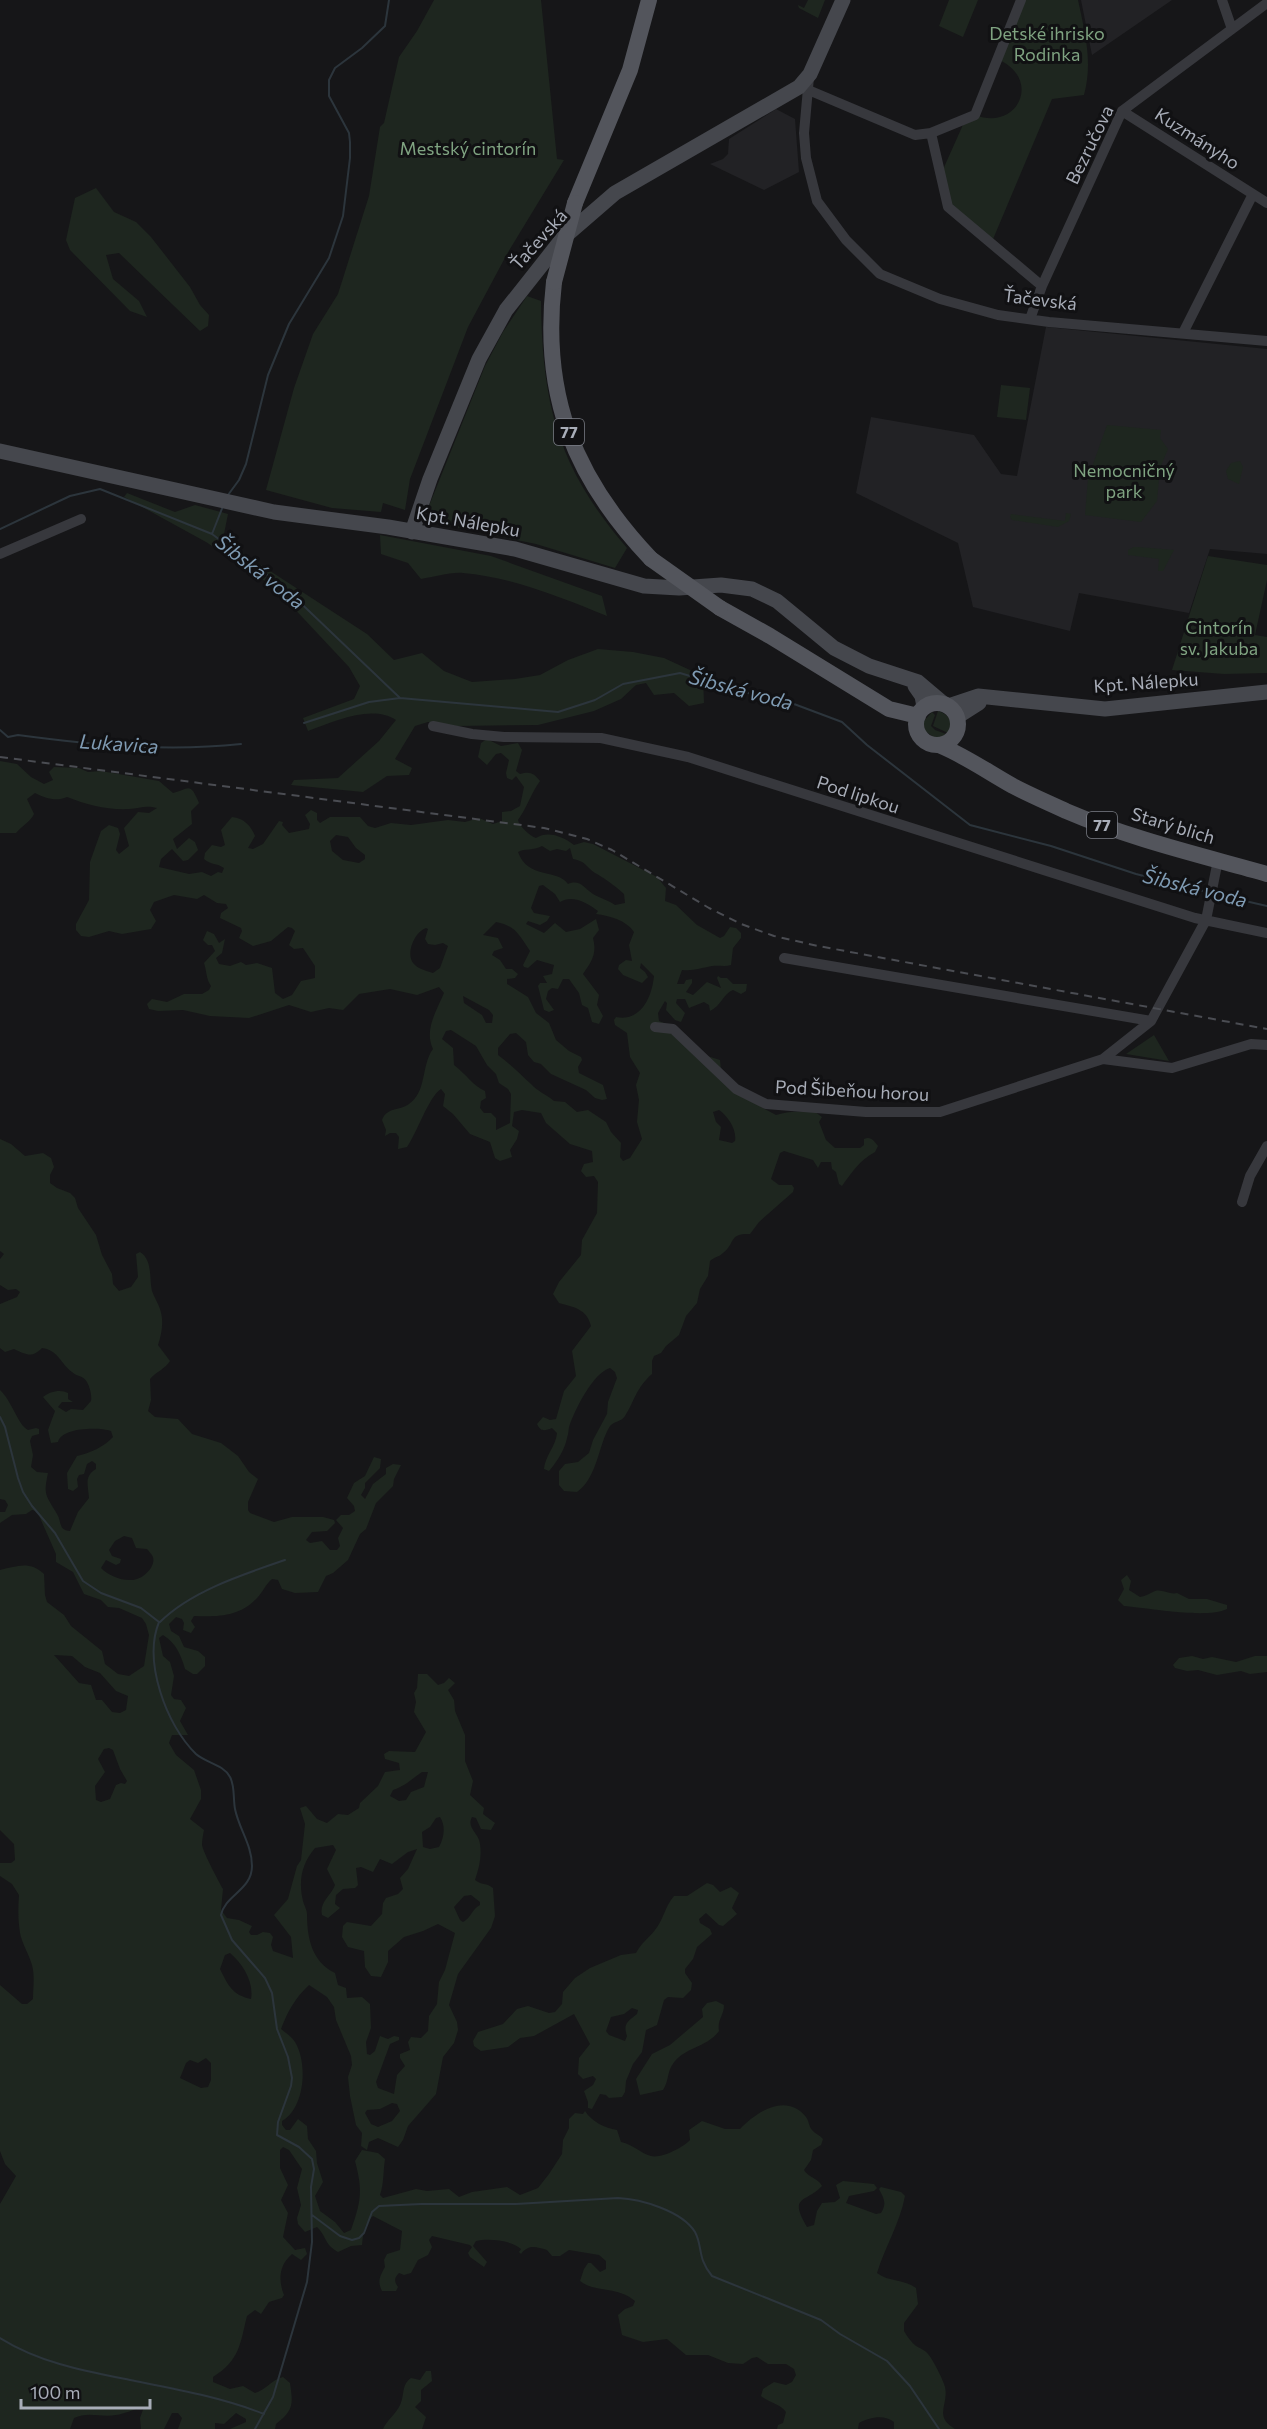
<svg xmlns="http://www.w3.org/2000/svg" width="1267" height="2429" font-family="Commissioner,sans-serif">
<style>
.built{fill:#222225}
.green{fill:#1e261f;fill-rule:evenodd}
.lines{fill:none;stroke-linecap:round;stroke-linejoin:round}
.stream{stroke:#2c353c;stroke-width:2}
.street{stroke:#37383d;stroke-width:10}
.secondary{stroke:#45474d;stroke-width:15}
.primary{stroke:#53555c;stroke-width:16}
.rail{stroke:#4a4c52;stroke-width:2;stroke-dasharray:8 6;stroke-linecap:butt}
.primary-bridge{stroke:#53555c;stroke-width:16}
.labels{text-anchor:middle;stroke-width:6;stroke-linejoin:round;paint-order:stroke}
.shield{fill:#111113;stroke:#7b7e86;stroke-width:1.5}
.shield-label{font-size:16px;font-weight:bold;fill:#a8adb8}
.park-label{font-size:18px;fill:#7fa381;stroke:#111113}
.street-label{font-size:18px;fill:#a8adb8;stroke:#111113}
.water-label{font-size:20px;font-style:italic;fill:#7f9bb3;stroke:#111113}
</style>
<rect width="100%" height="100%" fill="#161618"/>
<!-- built -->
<path class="built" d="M1081 0H1172L1092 55Z
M776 109 795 119 799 172 764 190 710 164 723 159 728 154 729 139Z
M1046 327 1267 349V554L1210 549 1189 613 1079 593 1070 631 973 607 958 543 856 493 871 417 974 435 1001 474 1017 476Z"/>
<!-- green -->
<path class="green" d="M434 0H541L557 159 564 160 507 254 468 327 410 479 405 510 383 503 381 512 332 508 266 490 294 388 313 334 338 294 369 196 380 127 384 123 399 57 417 31Z
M808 0H825L818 18 799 8 798 5 804 8Z
M949 0H978L963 37 939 26Z
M1021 0H1078C1085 33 1093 62 1084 95L1052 99 991 244 948 207 941 174 966 118 975 115C1018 132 1043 78 997 59Z
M96 188 114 212 136 222 151 237 190 287 200 305 209 315 208 326 200 331 119 253 106 255 113 279 139 301 147 317 130 311 70 250 66 240 75 198Z
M527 296 541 301C542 405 558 468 627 548L615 568 536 544 440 524 431 519 427 511 485 366 503 332Z
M1001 385 1030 388 1026 420 997 417Z
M1107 425 1161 430 1160 438 1168 449 1160 468 1157 501 1141 522 1085 515 1088 478Z
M1240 461 1243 467 1239 484 1228 479 1226 471 1231 463Z
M127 493 175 512 195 505 228 514 224 534 247 556 367 634 394 660 422 653 444 671 472 682 515 679 540 675 568 660 598 649 633 652 664 658 703 676 704 703 689 706 674 693 654 695 646 683 636 685 621 699 594 711 538 725 456 726 428 722 415 726 395 759 412 768 409 775 387 776 363 792 291 785 294 780 338 778 379 741 396 720C371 704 334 722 308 731L303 718 354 699 360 686 349 667 274 587 206 542 124 497Z
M1066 513 1071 514 1069 521 1058 527 1012 520 1010 517 1011 514 1065 521Z
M380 535 491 556 602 596 607 616C562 598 512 577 463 573 450 572 434 577 421 579L408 563 381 554Z
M1134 547H1138L1174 550 1163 571H1158L1159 559 1128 555V550Z
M1208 556 1267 565V580L1255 635 1267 637V673L1224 674 1172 670Z
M938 711C949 714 954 723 948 733L933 726Z
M932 712 935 715 931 726 935 730 946 734 943 737 935 738 925 731 923 722Z
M487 739 501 746 518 743 522 750 516 771 520 774C530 771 534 773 540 781 531 793 527 808 518 820 519 826 530 836 536 838 548 830 564 837 574 845L584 842 593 844 657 877 666 888 665 901 676 905 697 925 720 938 724 936 730 927 736 928 741 933V938L733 948 731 965C725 967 719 965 712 966 700 968 695 971 682 970L677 984H684L686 980 692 979V983L686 992 693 995 707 982 721 988 717 978 718 976 721 978H727L733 984H747L746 991 741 994 733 990C723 994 721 1006 710 1011L709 1005 704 1002 689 1008 685 999H677L676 1003 685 1013 681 1022 675 1020 666 1010 667 1003 665 1001 658 1013 659 1021 671 1026 698 1053 720 1060 721 1071 761 1107 776 1115C787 1111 803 1111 815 1112L822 1117 819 1122 826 1140 835 1148H860L864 1145V1139C871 1136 874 1141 878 1146L875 1152C860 1160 852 1172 842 1186L839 1184 836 1172 832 1169 831 1162H821L818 1168 813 1160 784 1151 780 1153 771 1179 779 1185H792L794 1188 793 1192 759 1222 750 1234C728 1233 736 1243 723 1253 719 1257 714 1257 710 1261L708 1276 700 1289 697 1303 686 1316 679 1335 666 1346 661 1353 654 1356 652 1361V1374C636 1388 635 1400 625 1416 621 1422 614 1421 610 1426 598 1445 598 1477 577 1492L564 1491 559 1485V1471L565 1464 578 1462 589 1453 593 1440 607 1414 608 1402 617 1378 615 1372 610 1368C593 1373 576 1408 570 1424 568 1428 569 1433 567 1438 565 1449 557 1462 549 1471L544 1469C545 1456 556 1446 557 1433L552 1428C544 1431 541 1432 537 1424L543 1417 550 1420 556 1419 564 1391 576 1376 572 1351 591 1326C587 1309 574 1307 559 1303L553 1294 559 1282 581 1255 582 1240 597 1213 598 1182 594 1176 586 1177 581 1171 584 1164 593 1162 592 1151 570 1144 546 1123 541 1113 522 1110 514 1112 512 1126 519 1131 517 1139 510 1150 512 1157 500 1161 495 1158 490 1142 470 1134 453 1114 443 1106 445 1094 441 1089C429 1096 416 1135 407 1147L398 1149 399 1137 396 1133H390L385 1136 386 1130 382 1120C387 1107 399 1111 409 1104 427 1092 421 1065 433 1049 424 1030 436 1012 444 993L439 987 417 995 390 989 359 994 343 1010 329 1008 311 1012 289 1005 249 1018 210 1016 183 1010 158 1011 149 1009 147 1004 152 999 167 1002 184 994H202L209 990 211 986C206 979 207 972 204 963L215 951 212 945H208L203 940 207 931 214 934 219 943 225 939 222 953 216 958 219 964 230 966 241 962 246 965 257 963 272 968 275 993 283 999 292 995 301 981 315 978V966L303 948 294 949 289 945 295 931 292 928 288 927 271 941 253 946 239 938 242 931 241 928 220 918 221 913 228 908 226 904 217 903 204 895 197 899 174 895 154 902 150 910 156 921 151 929 122 934 109 931 89 937 81 936 76 930V924L89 900 90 862 101 831 109 825 118 828 120 834 116 850 119 854 129 846 124 828 138 812 149 813 157 808C146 805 140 808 129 809 107 810 87 805 67 797 56 802 45 798 35 793L27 799 34 814C31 821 22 826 16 833H0V761L17 764 31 777 44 784 53 780 49 772 54 767 79 768 88 772 101 771 159 781 173 793C189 789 190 781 199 803L191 811 192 824 173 839 177 849 189 838 195 842 198 850 188 860 183 861 172 849 161 859 159 867 189 874 202 872 211 876 218 872 222 873 224 868C217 863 211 865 204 859L205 853 212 845 221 847 225 845 221 830 232 817C244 818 251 826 255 836L248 848 253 849 263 844 279 821 283 822 282 825 289 833 309 829 310 824 305 815 311 810 317 813V820L320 823 330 817H360L368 826 375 828 391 823 411 825 448 820 465 822 479 818 493 824 502 821V812L511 811 520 806 524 787 516 776 512 780 507 778 506 773 509 760 501 753 496 754 487 765 478 757 481 743ZM336 835 348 837 356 848 365 855V859L359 863 343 860 332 851 330 841ZM542 846 550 851 557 849 566 851 570 848 573 859C588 862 586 868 597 874 607 880 615 886 624 894L625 903 615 905C608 900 600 898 593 894 584 888 580 879 568 884 557 868 528 880 518 852 525 848 533 851 542 846ZM543 885 555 894 560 902C572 894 588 903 598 911L596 914C610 916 626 920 634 932L629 945 632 961 626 960 619 965 618 969 623 975 642 983 648 977 645 972 640 968 641 963 654 976C652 997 641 1022 616 1017L614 1020 615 1025 627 1033 630 1057 640 1073 636 1085 639 1100 637 1122 642 1139 630 1158 623 1161 620 1157 621 1143 611 1132 606 1122 588 1110 577 1112 565 1102 554 1101C547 1095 537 1091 531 1084 520 1074 510 1064 498 1055V1048L510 1034 516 1033 526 1042 528 1055 534 1062 541 1064 551 1074 586 1090 595 1098 602 1100 607 1099 603 1085 579 1073 578 1067 582 1060 581 1057 569 1051 556 1040 549 1023 536 1013 528 997 507 984V979L515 978 518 974 512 969H506L500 960 492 955 494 951 503 948 498 938 483 935 496 922C516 926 519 935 530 951L523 965 524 967 528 968 537 960 554 965 552 974 543 976 547 983H540L538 986 544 1010 549 1012 554 1010 546 999 548 991 552 988 558 989 563 979H569L579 993 582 1005 588 1008 592 1022 599 1024 603 1016 597 1005 599 995 583 974C592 961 597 954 593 938L599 930 596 919 580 929 566 932 555 923 544 933 526 924 528 921 540 925 547 921 550 916 534 913 531 908 539 886ZM426 928 428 929 425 939 428 944 435 945 443 943 448 946 440 968 433 973C427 971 419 969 415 965 404 956 414 932 426 928ZM463 996 489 1010 493 1015 492 1023H486L482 1015 464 1003ZM451 1030 476 1046 487 1065 496 1074 499 1083 508 1089 511 1094 510 1123 496 1130V1118L491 1113H484L480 1108 481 1101 486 1098 485 1091C473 1086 466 1074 454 1065L453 1048 442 1039 446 1031ZM719 1110C728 1116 737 1130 735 1141L732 1143 719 1140 721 1127 716 1122 713 1112Z
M1154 1035 1169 1061 1126 1054Z
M0 1139 11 1144 25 1156 43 1153 51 1158 54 1167 50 1175V1183L57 1188 70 1193 75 1198 78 1208 96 1235 102 1255 112 1274 113 1284 119 1291 131 1287 138 1277 136 1254 140 1252C153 1260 149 1279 152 1291 154 1297 158 1303 160 1309 164 1321 162 1333 158 1345L170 1361C165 1369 156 1372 150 1379L151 1400 148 1411 155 1417 178 1419 192 1434 221 1443 238 1456 249 1472 258 1479 248 1502V1510L250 1513 274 1522 292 1517H323L334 1520 335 1523 327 1531 312 1532 306 1540 310 1543 322 1541 330 1550H337L340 1546 338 1538 343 1528 336 1520 341 1515H349L355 1511 354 1506 347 1498 354 1483 365 1476 374 1457 381 1459 380 1468 365 1483V1488L361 1495 365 1499 373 1484 386 1474V1468L393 1464 401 1465 394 1479 393 1486 376 1503 366 1529 360 1534 348 1560 333 1573 326 1576 318 1592 295 1593 282 1589 278 1580 272 1579C265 1585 263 1592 257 1598 240 1617 217 1617 194 1616L191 1621 195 1627 191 1633 183 1630 184 1623 182 1619 176 1617 169 1624 171 1631 179 1636 184 1647 198 1651 205 1657V1666L197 1674H193L185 1669C181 1655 176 1643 163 1635L159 1638 163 1656 170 1662 174 1676 171 1695 174 1699 181 1700 186 1708 180 1721 188 1735H172L169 1743 176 1755 194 1770 201 1790V1799L190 1819 204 1830C203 1835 202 1840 202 1845 203 1852 219 1882 223 1889L221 1910 227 1918 239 1920 252 1926 249 1932 251 1935H257L263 1932 270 1933 273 1937 271 1945 273 1951 293 1958 291 1937 274 1915 288 1899 297 1866 301 1860 305 1824 300 1808 306 1806 317 1819 327 1823 338 1814 348 1815 359 1808 360 1803 378 1786 385 1772 400 1770 399 1763 385 1759 384 1754 389 1751 415 1752 426 1732 414 1712 416 1702 414 1693 417 1688 418 1674H427L438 1685 444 1683 449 1678 455 1683 448 1690 454 1700 455 1711 465 1735V1761L473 1781 470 1795 484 1808 483 1814 495 1823 491 1830 481 1829 476 1818 472 1817C466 1828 479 1833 480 1844 482 1857 479 1868 475 1880 481 1885 487 1883 493 1888L495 1916 491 1928 458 1974 449 2005 457 2022 458 2030 454 2043 443 2057 436 2094 408 2126 403 2140 398 2147 378 2138 369 2142 367 2150 361 2146 362 2133 356 2125 350 2096 348 2077 352 2065 351 2056 336 2020 334 2007 327 1997 309 1985C295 1998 288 2011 281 2029 286 2033 292 2037 295 2042 308 2063 305 2108 282 2121V2125L286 2130H290L298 2119 307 2126 308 2139 316 2151 317 2163 323 2182 315 2196 320 2211 335 2222 344 2233 351 2230C361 2201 363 2191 355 2161L362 2150 378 2153 385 2159C383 2172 384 2183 380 2195L383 2198 416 2189 427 2191 449 2189 459 2197 472 2192 507 2187 520 2195 538 2188 549 2174 562 2154 563 2140 569 2128V2119L575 2113 583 2114 585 2111C592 2122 605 2128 617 2130L621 2142C634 2145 640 2153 651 2156 661 2159 684 2147 690 2140L689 2130 702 2121 725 2129H740C756 2112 786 2092 806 2117 809 2121 809 2127 812 2130 815 2134 820 2135 823 2139L821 2145 813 2150 811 2160 804 2170C809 2178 818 2178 822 2186 806 2203 788 2195 807 2227L814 2225 817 2211 822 2203 835 2202 840 2198 836 2185 843 2181 874 2184 877 2188 874 2191 849 2196 846 2203 876 2214 881 2213C887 2203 884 2199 879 2189L881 2187 901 2192 905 2196C900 2223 885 2247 877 2273 888 2282 905 2279 916 2288L918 2304 904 2323V2331C907 2336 911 2342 916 2346 919 2348 925 2350 928 2354 932 2358 944 2381 945 2387 949 2405 933 2416 955 2429H894V2422C885 2414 869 2417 859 2423L858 2429H777L778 2425 783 2423 786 2412C779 2403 769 2403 761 2396L763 2389 774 2382 786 2385 792 2382 796 2375 794 2369 786 2364H768L757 2357 752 2358 743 2364 728 2363 708 2355H686L667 2339 643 2342 622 2335 618 2315 625 2309 633 2306 635 2301C618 2286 595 2293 580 2281L584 2269 588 2263H591L600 2272 606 2269V2261L599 2255 569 2250 560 2256H552L547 2250C536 2247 529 2244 521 2254L519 2252 521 2249C511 2240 488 2238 476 2241L473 2246 487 2262 484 2267 470 2257 468 2253 472 2247 470 2245 432 2236 429 2240 432 2247 428 2255 418 2260 411 2273 404 2275 399 2273C394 2278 394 2281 398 2287L396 2291H382C377 2281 380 2276 385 2267L384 2260 387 2254 400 2250 402 2231 373 2216C364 2224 363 2234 362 2245L351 2246 338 2252C324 2244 327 2237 317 2227L305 2232 298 2224 297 2218 301 2205 297 2188 302 2169 289 2150 283 2147 280 2150V2168L288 2185 281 2200 288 2213 283 2237 295 2250 305 2248 307 2254 301 2260 292 2254C279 2265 278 2280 284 2295L282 2298 269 2302 261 2314 255 2310 247 2316C240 2344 240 2360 213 2377V2382L230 2389 243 2386 255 2393C266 2390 272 2379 283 2377L290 2383C293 2404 294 2410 276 2424L275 2429H230L246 2422V2419L236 2413 224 2424 215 2423V2429H178L182 2418 178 2413H172L164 2429H141L140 2418 144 2407C133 2409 125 2414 116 2415 101 2418 89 2411 74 2418L70 2429H0V2204L16 2176 5 2164 0 2151V1985L22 2004H27L33 1999C33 1988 35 1976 32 1965 29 1954 22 1944 20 1933 18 1920 18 1908 19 1895L12 1884 0 1876V1863H11L15 1860 14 1844 0 1830V1570C18 1566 30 1561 44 1574L45 1595 47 1602 64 1615 71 1626 102 1651 105 1664 118 1674 129 1676 144 1666 149 1635 146 1624 142 1618 119 1608 108 1607 101 1600 84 1594 73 1572 56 1562V1554L37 1511 32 1510 26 1514 12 1515 0 1523V1512H5L8 1505 5 1500 0 1499V1390C12 1401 18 1425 28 1430L36 1428 39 1429V1434L32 1436 30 1441 33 1455 31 1467 37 1472 48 1473C43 1496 46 1495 57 1514 62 1522 58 1530 70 1531L78 1512 89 1498C88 1485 84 1476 96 1469V1464L92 1461 87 1464 84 1474 79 1475 77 1479 78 1487 73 1491 68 1489 67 1473 77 1456C90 1453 104 1447 113 1437L111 1431C99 1427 62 1427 58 1442L51 1443 48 1430 55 1411 43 1397C50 1391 61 1389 68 1393V1399L73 1402H62L58 1407 66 1412 71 1409 83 1410 91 1401C92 1395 90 1388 87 1382 83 1375 77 1377 72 1372 61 1364 58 1350 42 1348 32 1358 27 1355 14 1349L5 1352 0 1348V1304L17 1297 20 1292 16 1289 8 1290 0 1285V1259L4 1254 0 1251ZM124 1536 132 1538 136 1548 147 1549C148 1550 153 1556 153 1557 156 1568 141 1580 132 1580 121 1581 108 1575 101 1568L106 1560 116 1565 120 1563 121 1559 112 1556 109 1550 115 1541ZM54 1655 72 1656 85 1667 100 1673 116 1691 128 1696 126 1710 120 1713 112 1712 102 1700H96L91 1685 79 1683ZM109 1748 113 1750 120 1769 127 1781 125 1784 121 1783 116 1785 110 1799 101 1802 96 1800 95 1786 105 1772 98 1759 104 1749ZM422 1772H428L424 1787 411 1792 406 1800 399 1801 390 1796 393 1790C407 1785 410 1780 422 1772ZM440 1817C446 1826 444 1838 439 1847L430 1849 423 1847 422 1832 430 1827 436 1818ZM333 1845 336 1850 327 1869 335 1885C331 1896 319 1902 322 1915L328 1918 340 1908 335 1904 336 1895 343 1889 355 1888 358 1885 356 1868 361 1867 373 1872 380 1859 392 1864 408 1852 417 1849 408 1869 400 1878 403 1889 398 1894 386 1898 383 1903 382 1914 371 1926 347 1922 343 1926 342 1937 348 1947 364 1951 365 1967 371 1976 381 1977 388 1962V1951L404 1937 423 1931 438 1924 455 1933 445 1970 439 1982 437 2004 429 2016 428 2031 421 2038 411 2037 408 2042 410 2050 400 2054V2058L405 2066 397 2075 394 2094 378 2088 376 2082 390 2044 399 2040V2037L394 2036 388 2039 380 2036 375 2051 370 2055 367 2054 366 2042 371 2028 370 2004 362 1997 347 1998 346 1988 338 1985 335 1973C312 1962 307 1938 307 1914 307 1910 304 1905 303 1901 298 1881 302 1863 315 1848ZM471 1895 480 1902V1905C472 1909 471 1918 463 1922L460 1920 454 1907 464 1896ZM230 1953C243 1964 254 1982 251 1999 232 1995 228 1985 220 1969L225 1955ZM206 2058 211 2063V2080L208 2087 201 2088 180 2078 186 2063 190 2060 198 2063ZM392 2103 397 2104 400 2111 392 2121 378 2127 371 2124 365 2113 367 2110 380 2109Z
M1127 1575 1131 1581 1129 1590 1140 1597C1146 1596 1150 1593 1155 1591 1163 1589 1170 1595 1177 1593L1189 1599H1207L1227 1605V1609C1206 1619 1149 1608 1124 1606L1118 1600 1124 1589 1121 1580Z
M1192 1656 1203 1659 1212 1657 1236 1662 1255 1656H1267V1672L1250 1674 1241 1671 1217 1675 1198 1670 1187 1671 1175 1668 1173 1665 1179 1658Z
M707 1883 713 1885 720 1892 731 1887 739 1893 732 1908 737 1914 723 1926 719 1925 706 1913 699 1919 700 1923 710 1929 712 1934 697 1947 693 1959 685 1969V1973L692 1983 691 1990 683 1998 668 1997 664 2000 657 2025 646 2030 642 2052 633 2064 626 2081 625 2092 622 2097 609 2098 606 2095 600 2094 592 2109 588 2108V2102L584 2091 593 2085 596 2079 593 2076 583 2079 578 2074 579 2058 590 2044 574 2014 534 2036 520 2038 508 2047 481 2051 474 2046 473 2041 478 2032 503 2024 517 2009 528 2006 549 2013 555 2012 562 2004 563 1992 575 1978 590 1968 621 1955 636 1953C642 1942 647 1940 655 1930 663 1921 665 1906 674 1896H687ZM632 2008 638 2010 637 2014C627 2022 623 2024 627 2036L625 2041 609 2035 606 2031 611 2017 624 2014Z
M716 2001 724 2005C724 2016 717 2019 719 2031 709 2045 691 2047 679 2057 665 2070 671 2077 663 2090L640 2095 636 2079 652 2054 670 2045 703 2017 702 2009 707 2003Z
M426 2371H431L432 2381 421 2390V2401L415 2407 426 2417 422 2429H383C387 2420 396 2414 400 2405 405 2395 401 2385 411 2378L420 2380Z"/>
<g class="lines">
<!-- stream -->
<path class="stream" d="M228 495 239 480 246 464 268 375 289 324 329 258 343 216 350 158V142L349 133 329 96V80L335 68 362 48 385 26 389 0
M0 529 70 496 100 489 212 534 287 590 400 698 558 712 595 700 623 684 680 673 743 692 786 701 842 722 867 745 970 825 1051 846 1136 874 1207 892
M212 534 223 506
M304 723 369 702 400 698
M0 730 8 737 18 735C93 745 166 752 241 744
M1215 894 1267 906
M0 1417 5 1427 18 1478 23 1492 32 1506 55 1533 83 1581 101 1593 141 1608 159 1622C143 1661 166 1725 196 1754 206 1763 223 1764 230 1777 235 1786 233 1798 235 1809 239 1829 252 1845 252 1866 252 1890 225 1895 221 1915L232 1940 265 1978 272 1993 277 2029 288 2057 292 2078 291 2086 278 2122 277 2135 299 2147 312 2159 314 2169 311 2187 312 2242 307 2282 273 2397 255 2429
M160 1622C191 1591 244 1574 285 1560
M312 2215 340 2236 352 2240 359 2238 364 2233 372 2212 379 2206 421 2204H516L618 2198C641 2199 682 2211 695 2232 703 2247 697 2258 712 2276L821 2320 840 2334 887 2361 910 2386 939 2429
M0 2338C40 2363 85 2371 130 2380 175 2389 221 2397 264 2414"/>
<!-- street -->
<path class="street" d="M1222 0 1232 29
M809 77 804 133 806 158 817 201 846 240 880 274 940 299 998 315 1049 322 1267 341
M806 89 915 135 931 133 975 115 1021 0
M1122 111 1267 203
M931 133 948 207 1042 286
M1030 319 1042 286 1122 111 1267 3
M1183 333 1253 194
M0 554 81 519
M433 726 472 734 504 737 601 738 688 757 1195 918 1267 933
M784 958 1151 1021
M655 1027 673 1029 736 1089 766 1104 866 1112H940L1103 1059 1151 1021 1206 920 1218 860
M1103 1059 1172 1068 1251 1044 1267 1045
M1242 1202 1250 1176 1267 1146"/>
<!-- secondary -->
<path class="secondary" d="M0 451 274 512 388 527 515 549 644 586 679 588 721 585 752 589 777 601 834 648 869 666 918 682 944 704
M412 532 430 479 479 359 506 310 563 238 615 193 799 87 810 74 843 0
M915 686 922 696 924 707
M948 706 978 696 1105 709 1267 692
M957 717 979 703"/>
<!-- primary -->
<path class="primary" d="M575 203 630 70 649 0
M554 282C541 394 573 477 651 559
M720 608 770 636 889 709 918 716
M916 724a21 21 0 1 1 42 0a21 21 0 1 1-42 0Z
M941 746C967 757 988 772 1013 786 1030 795 1049 803 1066 811 1131 839 1200 855 1267 874"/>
<!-- rail -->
<path class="rail" d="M0 757 544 828 587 839 612 850 709 908 741 924 774 936 818 946 1267 1029"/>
<!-- primary-bridge -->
<path class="primary-bridge" d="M554 282 575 203
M651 559 720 608"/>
</g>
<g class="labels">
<!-- shield labels -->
<g class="shield">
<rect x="554" y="419" width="30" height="26" rx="4.5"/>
<rect x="1087" y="812" width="30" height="26" rx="4.5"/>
</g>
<g class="shield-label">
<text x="569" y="438">77</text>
<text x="1102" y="831">77</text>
</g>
<!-- park labels -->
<g class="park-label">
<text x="1047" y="40">Detské ihrisko<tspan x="1047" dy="21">Rodinka</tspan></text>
<text x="468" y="155">Mestský cintorín</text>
<text x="1124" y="477">Nemocničný<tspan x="1124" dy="21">park</tspan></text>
<text x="1219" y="634">Cintorín<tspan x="1219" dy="21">sv. Jakuba</tspan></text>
</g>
<!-- street labels -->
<g class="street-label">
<text transform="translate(1197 139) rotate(33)" y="6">Kuzmányho</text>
<text transform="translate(1090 145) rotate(-64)" y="6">Bezručova</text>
<text transform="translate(539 240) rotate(-48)" y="6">Ťačevská</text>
<text transform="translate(1040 300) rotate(7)" y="6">Ťačevská</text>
<text transform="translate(468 522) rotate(10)" y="6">Kpt. Nálepku</text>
<text transform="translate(1146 683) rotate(-4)" y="6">Kpt. Nálepku</text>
<text transform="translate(858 795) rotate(18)" y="6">Pod lipkou</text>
<text transform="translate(1173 826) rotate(17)" y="6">Starý blich</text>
<text transform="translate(852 1091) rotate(3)" y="6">Pod Šibeňou horou</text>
</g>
<!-- water labels -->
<g class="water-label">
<text transform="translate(260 572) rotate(38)" y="7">Šibská voda</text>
<text transform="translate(741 690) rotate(15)" y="7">Šibská voda</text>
<text transform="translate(119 744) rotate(4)" y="7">Lukavica</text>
<text transform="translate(1195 888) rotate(14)" y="7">Šibská voda</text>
</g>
</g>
<!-- scale -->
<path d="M21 2399v9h129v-9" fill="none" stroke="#a8adb8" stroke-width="3"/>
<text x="30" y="2399" font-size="18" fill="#a8adb8" stroke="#111113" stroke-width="4.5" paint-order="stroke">100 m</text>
</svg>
